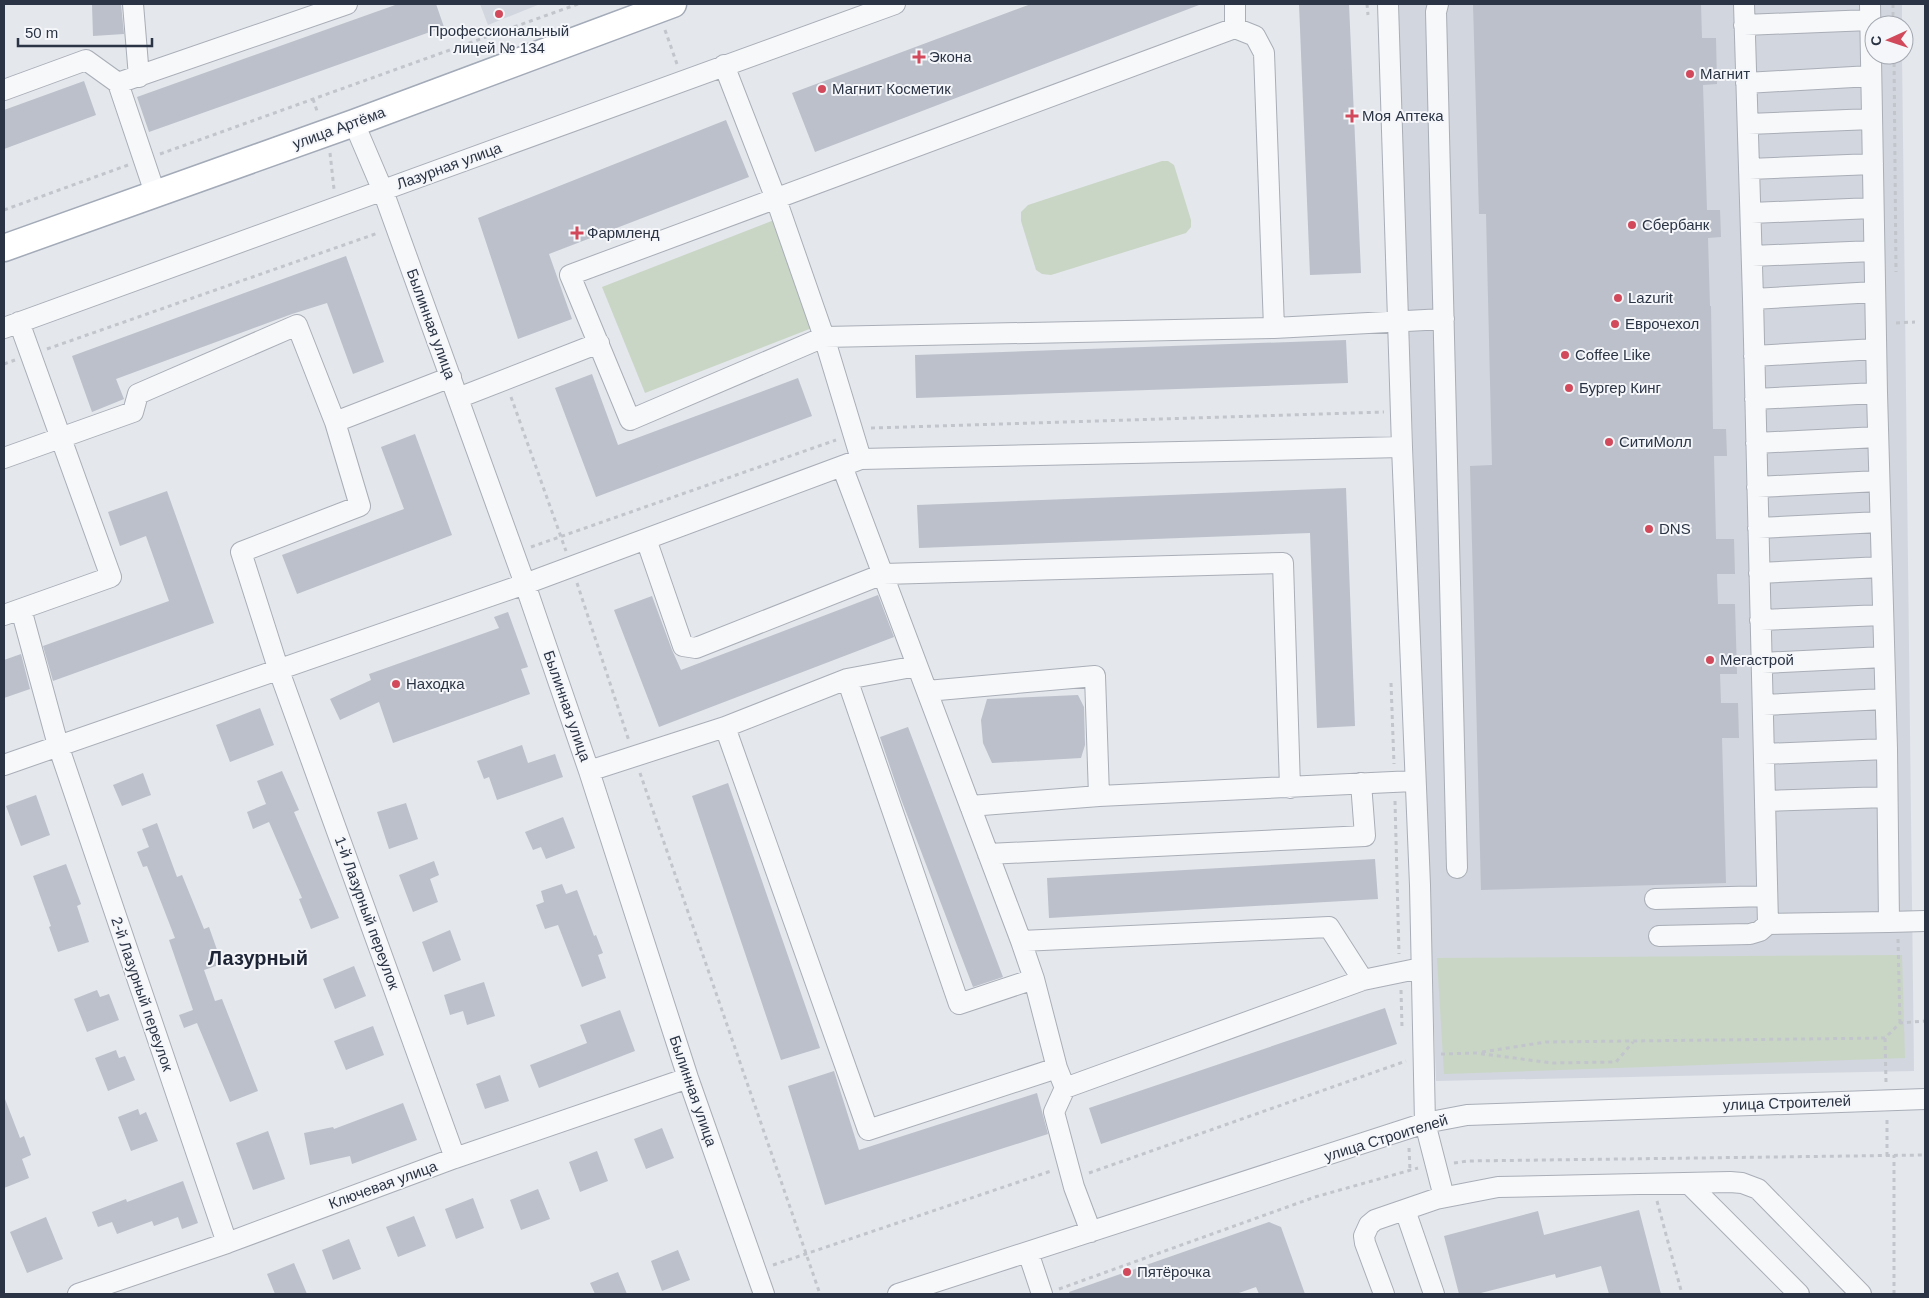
<svg xmlns="http://www.w3.org/2000/svg" width="1929" height="1298" font-family="Arial,sans-serif">
<style>
.built{fill:#d2d6de}
.green{fill:#c9d6c5}
.building{fill:#bbc0ca}
.lines{fill:none;stroke-linecap:round;stroke-linejoin:round}
.minor-casing{stroke:#a9aeb7;stroke-width:22}
.major-casing{stroke:#a3abb8;stroke-width:29}
.path{stroke:#c2c5cb;stroke-width:3;stroke-dasharray:4 4;stroke-linecap:butt}
.minor{stroke:#f7f8fa;stroke-width:20}
.major{stroke:#fff;stroke-width:26}
.poi-dot{fill:#d1495b;stroke:#f4f6f9;stroke-width:2}
.labels{text-anchor:middle;stroke-width:4;stroke-linejoin:round;paint-order:stroke}
.poi-label{font-size:15px;fill:#2b3445;stroke:#f4f6f9;text-anchor:start}
.street-label{font-size:15px;fill:#2b3445;stroke:#f4f6f9}
.district-label{font-size:20px;font-weight:bold;fill:#1d2536;stroke:#f4f6f9}
</style>
<rect width="100%" height="100%" fill="#e4e7ec"/>
<!-- built -->
<path class="built" d="M480 4H540L488 25Z
M1397 4H1902V25H1874V55H1902L1914 1071 1436 1081Z"/>
<!-- green -->
<path class="green" d="M1162 161H1168L1174 165 1191 220V227L1186 233 1051 275 1042 274 1036 270 1021 221V212L1028 205Z
M787 215 830 321 645 393 602 287Z
M1902 955 1905 1058 1444 1074 1437 958Z"/>
<!-- building -->
<path class="building" d="M92 4H121L124 34 93 36Z
M398 4H436L444 27 149 132 137 97Z
M1031 4 1199 5 815 152 792 93Z
M1299 4H1349L1361 273 1310 275Z
M1473 4H1701L1702 38H1716L1717 84 1703 85 1707 210H1720L1721 237 1708 238 1710 306H1711L1713 429H1726L1727 456H1714L1716 539H1734L1735 574H1717L1718 604H1735L1737 674H1720L1721 703H1738L1739 738H1722L1726 883 1481 890 1470 466 1492 465 1486 214H1479Z
M84 81 96 115 4 149V110Z
M726 120 749 177 549 254 572 319 518 339 478 218Z
M346 256 384 362 353 374 327 303 292 314 116 379 124 399 92 412 72 356Z
M1346 340 1348 383 916 398 915 355Z
M592 374 618 445 798 378 812 416 596 497 555 388Z
M415 434 452 535 297 594 282 555 404 509 381 447Z
M1346 488 1355 726 1317 728 1310 533 919 548 917 505Z
M167 491 214 623 53 681 43 646 169 601 146 536 120 546 108 512Z
M878 595 894 637 659 727 614 610 652 596 672 650 681 670Z
M508 612 528 667 521 669 530 694 393 743 379 702 340 720 330 699 371 680 369 674 499 628 494 617Z
M21 654 30 689 4 698V660Z
M1078 695 1084 707 1085 745 1081 758 992 763 983 743 981 720 987 699Z
M260 708 274 745 230 762 216 725Z
M908 727 1003 977 973 987 901 799 880 737Z
M522 745 528 763 555 754 563 777 497 800 489 777 484 779 477 761Z
M282 771 299 810 294 812 339 918 311 929 299 899 302 898 269 822 253 829 247 812 266 804 257 781Z
M143 773 151 795 122 806 113 785Z
M728 783 820 1048 781 1060 692 796Z
M36 795 50 835 21 846 6 806Z
M406 803 418 839 389 849 377 812Z
M563 817 575 848 546 859 541 847 533 850 525 832Z
M157 823 177 877 182 875 204 929 209 927 222 964 204 970 215 1001 222 999 258 1091 230 1102 197 1023 184 1028 179 1015 193 1010 169 940 175 938 147 866 143 867 137 852 149 847 142 829Z
M1375 859 1378 899 1049 918 1047 878Z
M434 861 439 875 430 879 438 902 413 912 399 875Z
M66 864 81 904 77 906 89 942 58 952 49 927 51 926 33 876Z
M562 884 566 894 577 890 594 936 596 935 603 953 598 955 606 978 582 987 558 925 545 929 536 905 544 902 541 891Z
M450 930 461 960 433 972 422 942Z
M354 966 366 996 335 1009 323 979Z
M484 982 495 1016 467 1025 463 1011 450 1015 444 995Z
M97 990 100 997 109 994 119 1020 87 1032 74 999Z
M1385 1008 1397 1044 1101 1144 1089 1108Z
M620 1010 635 1051 539 1088 530 1065 587 1043 580 1025Z
M373 1026 384 1055 346 1070 334 1041Z
M116 1050 119 1058 125 1056 135 1080 108 1091 95 1058Z
M834 1071 859 1150 1037 1093 1048 1134 825 1205 788 1086Z
M500 1075 509 1101 485 1109 476 1084Z
M5 1099 20 1138 24 1136 31 1155 22 1159 29 1178 4 1188Z
M403 1103 417 1140 352 1164 350 1156 310 1165 304 1133 333 1127 334 1129Z
M138 1109 140 1115 146 1112 158 1141 131 1151 118 1117Z
M662 1128 674 1158 646 1169 634 1139Z
M268 1131 285 1179 253 1190 236 1143Z
M597 1151 608 1181 580 1192 569 1162Z
M183 1181 198 1223 182 1229 178 1217 154 1226 152 1221 117 1234 112 1222 98 1227 92 1212 126 1199 127 1202Z
M538 1189 550 1219 521 1230 510 1200Z
M473 1198 484 1228 456 1239 445 1209Z
M1639 1210 1661 1294H1609L1601 1266 1556 1278 1555 1274 1477 1294H1459L1444 1236 1538 1211 1544 1235Z
M414 1216 426 1246 398 1257 386 1227Z
M46 1217 63 1259 27 1273 10 1232Z
M1269 1222 1281 1227 1305 1294H1259L1256 1287 1236 1294H1070L1069 1292Z
M349 1239 361 1269 333 1280 322 1250Z
M678 1250 690 1280 662 1291 651 1261Z
M294 1263 307 1294H275L267 1274Z
M618 1272 627 1294H595L590 1283Z"/>
<g class="lines">
<defs>
<path id="minor" d="M133 4 139 77
M1235 4V28L570 275 630 420 824 337 1274 328 1444 319
M1388 4 1402 447 1420 885 1425 1123 1444 1197
M1438 4 1436 12 1457 868
M1744 4 1753 299 1765 801 1887 797
M1870 4 1877 393 1887 749 1889 922 1925 921
M1744 25 1870 20
M1235 28 1255 36 1264 53 1274 328
M724 65 776 199 824 337 861 459
M118 83 155 193
M1746 83 1871 76
M4 90 86 60 118 83 347 4
M354 123 383 191 525 584 589 771 688 1078 764 1294
M1748 124 1872 119
M1749 169 1873 164
M1751 213 1873 208
M1752 256 1874 251
M1753 299 1875 292
M4 328 895 4
M1754 356 1876 349
M451 377 335 422 360 506 241 552 278 668 455 1158
M458 398 599 343
M1755 399 1877 393
M1756 443 1878 437
M4 458 133 412 138 394 297 325 335 422
M842 466 1021 941 1034 979 1057 1068 1065 1088 1054 1112 1074 1187 1091 1232
M1757 487 1879 481
M1758 528 1880 522
M646 539 683 646 696 648 883 574 1283 563 1290 788
M1759 573 1882 567
M21 609 58 745 227 1243
M4 615 111 577 19 322
M1760 620 1883 615
M1762 663 1884 657
M847 679 959 1004 1034 979
M927 691 1095 676 1099 796
M1763 705 1885 699
M725 727 868 1130 1057 1068
M1764 754 1887 749
M4 765 525 584 861 459 1402 447
M589 771 725 727 847 679 917 666
M1765 801 1768 924
M970 806 1099 796 1414 781
M988 854 1365 836 1361 783
M1655 899 1767 896
M1659 936 1750 934 1760 931 1768 924 1889 922
M1021 941 1329 927 1363 980
M1065 1088 1363 980 1421 968
M1688 1183 1799 1294
M1405 1210 1434 1294
M1028 1252 1042 1294
M78 1294 227 1243 455 1158 688 1078
M898 1294 1425 1123 1467 1115 1925 1099
M1384 1294 1365 1243 1364 1236 1369 1225 1375 1220 1436 1199 1498 1187 1730 1182 1742 1183 1758 1189 1861 1294"/>
<path id="major" d="M4 248 354 123 673 4"/>
</defs>
<!-- minor casing -->
<use href="#minor" class="minor-casing"/>
<!-- major casing -->
<use href="#major" class="major-casing"/>
<!-- path -->
<path class="path" d="M1367 4 1368 15
M1893 4V25
M665 30 677 64
M1894 55 1896 272
M313 99 318 114
M330 153 334 189
M160 154 578 4
M4 210 128 165
M1896 323 1915 322
M47 349 378 233
M4 364 15 360
M511 397 566 551
M871 428 1384 412
M531 547 836 440
M577 583 629 741
M1391 683 1394 764
M640 773 820 1294
M1395 801 1399 954
M1898 939 1900 1023
M1401 990 1402 1027
M1885 1038 1886 1082
M1482 1052 1546 1042 1885 1038 1900 1023 1925 1021
M1441 1054 1476 1053 1552 1063 1616 1062 1633 1042
M1409 1148 1410 1170
M1887 1156V1119
M1454 1163 1468 1161 1925 1155
M1089 1173 1406 1061
M1657 1201 1682 1294
M773 1265 1051 1171
M1059 1289 1315 1197 1418 1168
M1894 1294V1155"/>
<!-- minor -->
<use href="#minor" class="minor"/>
<!-- major -->
<use href="#major" class="major"/>
</g>
<!-- markers -->
<g class="poi-dot">
<circle cx="499" cy="14" r="5"/>
<path d="M916.5 49.5h5v5h5v5h-5v5h-5v-5h-5v-5h5z"/>
<circle cx="1690" cy="74" r="5"/>
<circle cx="822" cy="89" r="5"/>
<path d="M1349.5 108.5h5v5h5v5h-5v5h-5v-5h-5v-5h5z"/>
<circle cx="1632" cy="225" r="5"/>
<path d="M574.5 225.5h5v5h5v5h-5v5h-5v-5h-5v-5h5z"/>
<circle cx="1618" cy="298" r="5"/>
<circle cx="1615" cy="324" r="5"/>
<circle cx="1565" cy="355" r="5"/>
<circle cx="1569" cy="388" r="5"/>
<circle cx="1609" cy="442" r="5"/>
<circle cx="1649" cy="529" r="5"/>
<circle cx="1710" cy="660" r="5"/>
<circle cx="396" cy="684" r="5"/>
<circle cx="1127" cy="1272" r="5"/>
</g>
<g class="labels">
<!-- poi labels -->
<g class="poi-label">
<text x="499" y="36" text-anchor="middle">Профессиональный<tspan x="499" dy="17">лицей № 134</tspan></text>
<text x="929" y="62">Экона</text>
<text x="1700" y="79">Магнит</text>
<text x="832" y="94">Магнит Косметик</text>
<text x="1362" y="121">Моя Аптека</text>
<text x="1642" y="230">Сбербанк</text>
<text x="587" y="238">Фармленд</text>
<text x="1628" y="303">Lazurit</text>
<text x="1625" y="329">Еврочехол</text>
<text x="1575" y="360">Coffee Like</text>
<text x="1579" y="393">Бургер Кинг</text>
<text x="1619" y="447">СитиМолл</text>
<text x="1659" y="534">DNS</text>
<text x="1720" y="665">Мегастрой</text>
<text x="406" y="689">Находка</text>
<text x="1137" y="1277">Пятёрочка</text>
</g>
<!-- street labels -->
<g class="street-label">
<text transform="translate(339 128) rotate(-20)" y="5">улица Артёма</text>
<text transform="translate(449 166) rotate(-20)" y="5">Лазурная улица</text>
<text transform="translate(431 324) rotate(70)" y="5">Былинная улица</text>
<text transform="translate(567 706) rotate(71)" y="5">Былинная улица</text>
<text transform="translate(367 913) rotate(70)" y="5">1-й Лазурный переулок</text>
<text transform="translate(142 994) rotate(71)" y="5">2-й Лазурный переулок</text>
<text transform="translate(693 1091) rotate(71)" y="5">Былинная улица</text>
<text transform="translate(1787 1103) rotate(-2)" y="5">улица Строителей</text>
<text transform="translate(1386 1138) rotate(-17)" y="5">улица Строителей</text>
<text transform="translate(383 1185) rotate(-20)" y="5">Ключевая улица</text>
</g>
<!-- district labels -->
<g class="district-label">
<text x="258" y="965">Лазурный</text>
</g>
</g>
<!-- border -->
<rect width="1929" height="1298" fill="none" stroke="#2b3445" stroke-width="10"/>
<!-- north arrow -->
<g transform="translate(1889 40) rotate(267)"><circle r="24" fill="#f4f6f9" stroke="#a4a8b1"/>
<path d="M0-4L9 19L0 12L-9 19Z" fill="#d1495b"/>
<text y="-8" font-size="14" font-weight="bold" text-anchor="middle" fill="#2b3445">С</text>
</g>
<!-- scale -->
<path d="M18 38v8h134v-8" fill="none" stroke="#2b3445" stroke-width="2.5"/>
<text x="25" y="38" font-size="15" fill="#2b3445" stroke="#f4f6f9" stroke-width="4" paint-order="stroke">50 m</text>
</svg>
